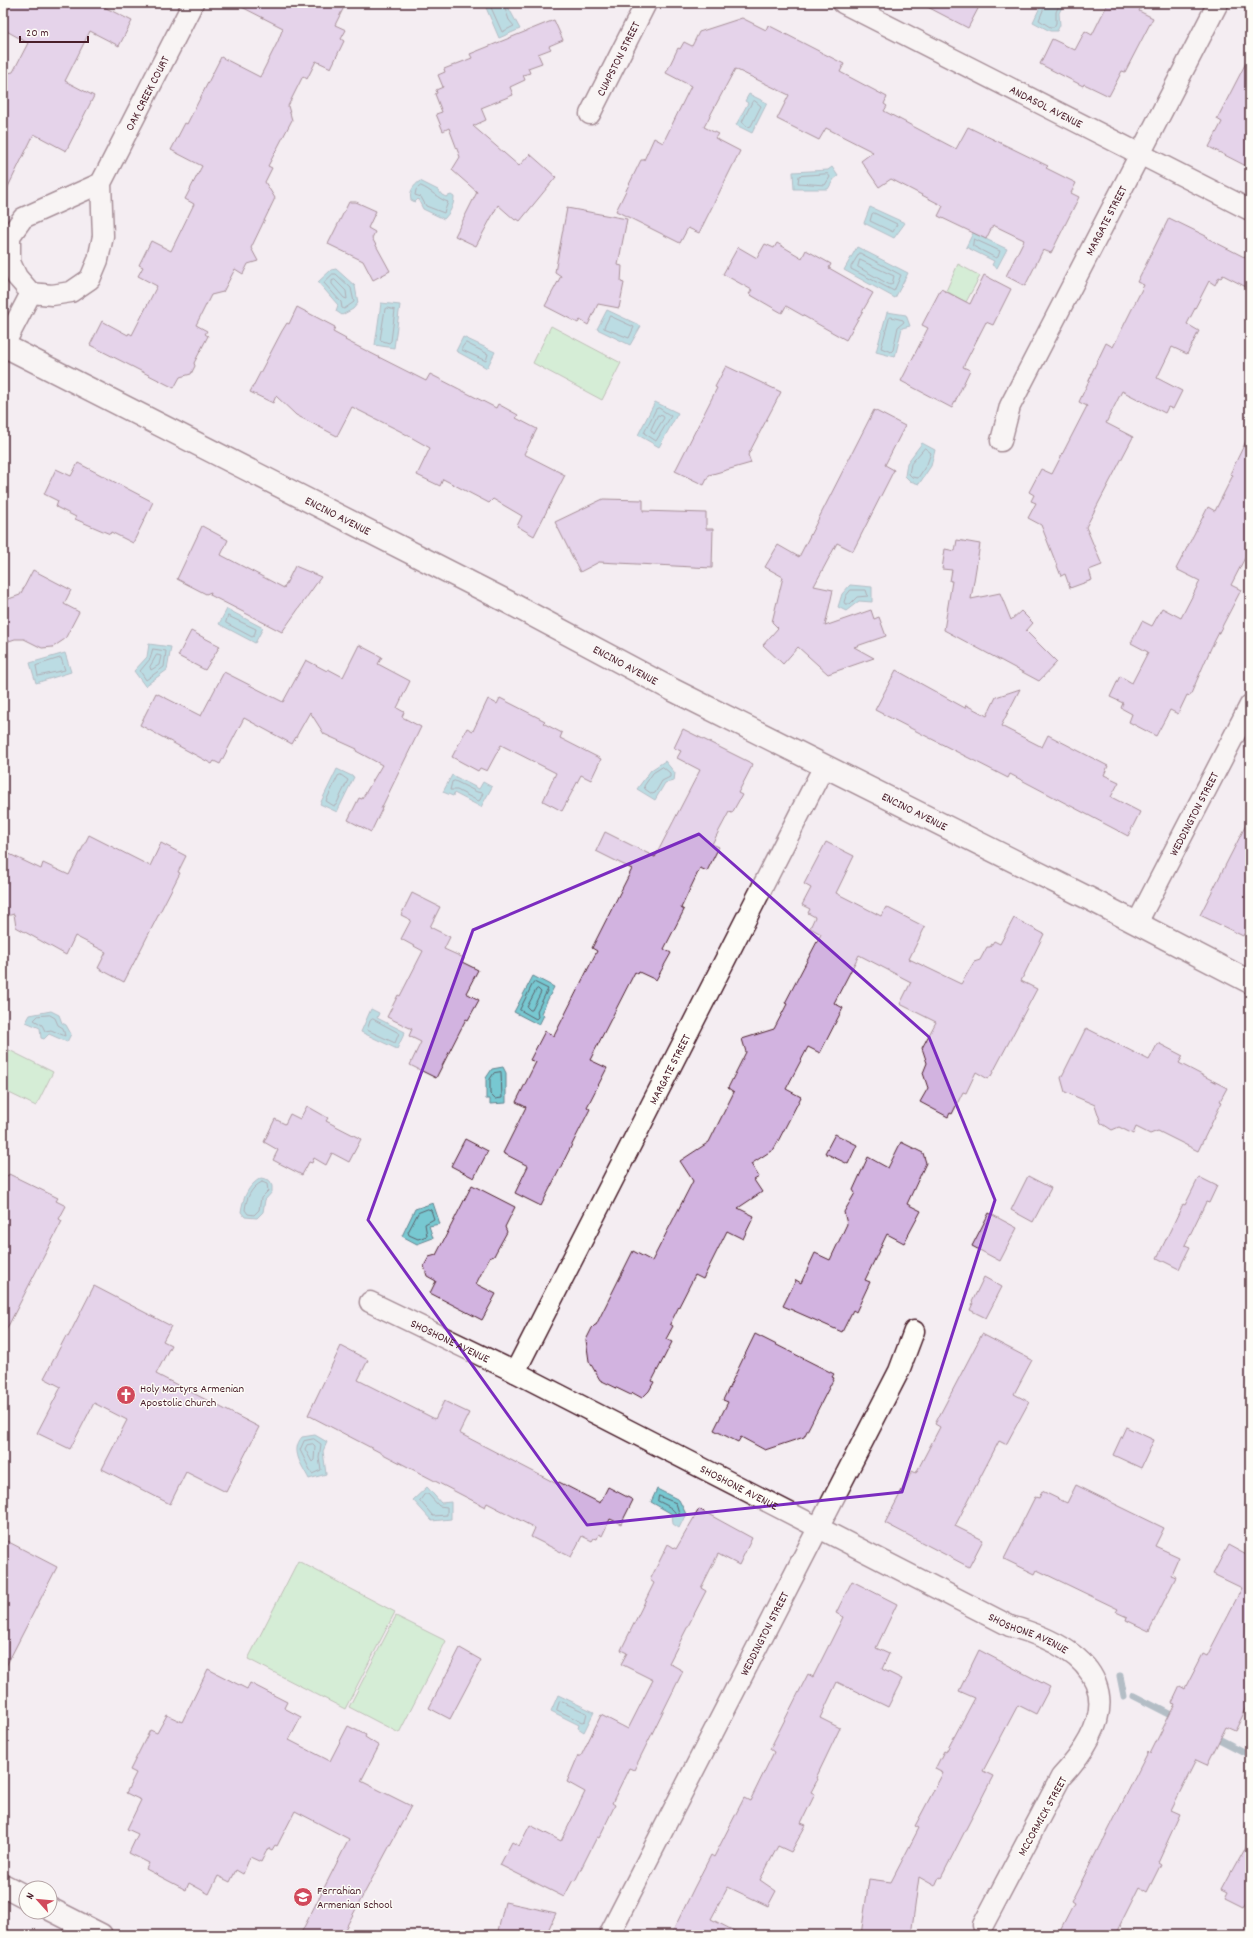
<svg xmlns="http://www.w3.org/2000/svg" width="1253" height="1938" font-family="Dekko,sans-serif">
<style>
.green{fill:#b0edb3;stroke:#7d866f}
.water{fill:#77c8d1;stroke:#65848f}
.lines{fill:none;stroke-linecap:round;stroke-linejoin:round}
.shore{stroke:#5c636d;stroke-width:1}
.stream{stroke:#65848f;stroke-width:7}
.building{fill:#d2b3e0;stroke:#4a1f2b}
.street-casing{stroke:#4a1f2b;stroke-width:23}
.secondary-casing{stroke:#4a1f2b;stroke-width:25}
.primary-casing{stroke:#4a1f2b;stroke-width:25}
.street{stroke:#fdfcf7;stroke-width:20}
.secondary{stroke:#fdfcf7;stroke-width:22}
.primary{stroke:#fdfcf7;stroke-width:22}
.marked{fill:none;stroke:#7b2cbf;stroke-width:3;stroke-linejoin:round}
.labels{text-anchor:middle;stroke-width:3;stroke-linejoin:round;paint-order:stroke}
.street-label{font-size:12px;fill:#4a1f2b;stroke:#fdfcf7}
.poi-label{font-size:12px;fill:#4a1f2b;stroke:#fdfcf7;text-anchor:start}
</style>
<rect width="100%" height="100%" fill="#f4edf2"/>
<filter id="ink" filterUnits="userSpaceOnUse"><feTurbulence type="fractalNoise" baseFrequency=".025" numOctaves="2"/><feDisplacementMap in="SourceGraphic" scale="8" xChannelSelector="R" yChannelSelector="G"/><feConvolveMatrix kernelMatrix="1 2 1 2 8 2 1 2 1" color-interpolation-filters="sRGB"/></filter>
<g filter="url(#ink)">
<!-- green -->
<path class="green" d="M958 264 980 276 966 302 946 291Z
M551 326 621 363 602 400 533 363Z
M3 1047 53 1072 36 1106 3 1090Z
M298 1561 395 1612 345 1709 248 1659Z
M396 1616 446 1641 399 1733 349 1707Z"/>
<!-- water -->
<path class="water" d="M484 3H506L520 29 499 38Z
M1042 3H1064L1059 13 1060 25 1057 31H1050L1033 22Z
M749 94 767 103 752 133 736 125 748 103 745 101Z
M832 167 838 176 834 179 828 189H794L793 172 828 170Z
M420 181 438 190 442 195 446 197 451 195 454 197C454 205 450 213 444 219L423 209 418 199 415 202 411 200C409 192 413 186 420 181Z
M870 207 905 223 894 238 864 223Z
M973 233 1007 249 997 268 992 265 994 261 966 247Z
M857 247 908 273 895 298 844 270Z
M336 269 355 286 358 303 353 309 342 315 336 311 338 305 318 282 331 270Z
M381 303 400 305 394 348 375 345Z
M607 310 641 326 630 345 597 329Z
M887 312 906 315 910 326 902 328 895 357 876 352Z
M463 337 495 352 487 368 456 351Z
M655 402 678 413 659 447 638 435Z
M922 443 935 450 931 466 919 484 910 481 905 476 907 463Z
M850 585 872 587V602L859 601 846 611 838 607 842 594Z
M227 609 263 628 255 643 219 624Z
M149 644 171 647 167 670 145 686 134 671 147 657Z
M65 653 71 672 36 683 30 663Z
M665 761 675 773 674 781 665 783 655 800 637 789 651 770Z
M337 769 354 777 337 812 320 804Z
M452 775 479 789 483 782 492 787 481 807 454 793 453 796 443 792Z
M533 976 554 987 541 1013 544 1015 539 1025 514 1012Z
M371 1009 379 1013 377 1018 405 1032 397 1049 361 1032Z
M51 1011 59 1015 62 1023 66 1025 71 1034 67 1042 49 1034 44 1039 41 1038 40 1028 26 1022 30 1015Z
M503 1067 506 1073V1103L490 1104V1099H486V1078L492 1069Z
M261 1178 269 1180 272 1186V1192L265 1200 263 1212 257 1218 245 1217 241 1212C243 1198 248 1185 261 1178Z
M433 1203 440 1224 429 1226 433 1238 417 1244 402 1236 415 1209Z
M315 1435 327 1442 323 1451 326 1474 309 1479C302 1465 290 1451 302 1437Z
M427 1487 441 1503 451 1502V1519L432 1521 413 1500Z
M657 1489 679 1500 686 1514 679 1528 673 1524 672 1514 651 1502Z
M558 1695 594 1712 584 1732 578 1728 579 1725 551 1711Z"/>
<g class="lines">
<!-- shore -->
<path class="shore" d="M489 3 502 32 514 26 509 20 503 3
M1046 3 1039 20 1050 27H1054L1056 23V12L1060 3
M755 101 761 106 751 126 748 127 742 122 752 102Z
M828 174 830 177 825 185 798 183 799 176Z
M421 186C431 190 438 199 448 202L444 213 426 206 421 197 415 195 416 190Z
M874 213 897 224 893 232 870 221 872 214Z
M974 239 1000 251 998 257 996 258 973 246Z
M860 253 901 275 894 291 851 269V267Z
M860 260 894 276 892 284 890 285 858 267Z
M333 274H336L351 288 354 302 344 309 342 308 341 302 324 283Z
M335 280 346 291 347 299 344 298 332 284V281Z
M387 308 395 310 391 341 389 343 380 340 385 309Z
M610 316 634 327 629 338 604 328Z
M891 317 903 320 904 322 898 327 893 350 891 352 881 348 889 319Z
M466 343 488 354 486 361 462 350V348Z
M659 408 671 416 656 441 644 433 656 409Z
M658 415 663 416 664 418 654 434 651 430Z
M925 448 931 453 927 464 918 478 912 477 909 474 911 464Z
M851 590H866L868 596 857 597 850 604H845L844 602 846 596Z
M228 616 256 629 254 636 252 637 226 623Z
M153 649 166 651 164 667 146 680 140 671 150 659Z
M157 655 161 656 159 665 151 670 150 667Z
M61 658 65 670 38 676 36 666Z
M663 767 670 773V777L662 781 655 793 652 794 645 789 644 786 653 773Z
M341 775 348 780 336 805 334 806 326 801 338 776Z
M455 781 477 792 483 793 480 800 478 801 457 790H450L452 782Z
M534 982 548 989 537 1011 538 1017 536 1019 520 1010Z
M538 989 541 992 532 1010H530L527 1007 536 990Z
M50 1015 55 1018 58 1025 63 1028 65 1036 51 1030 45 1031 42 1025 34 1020 38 1016Z
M373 1019 399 1033 395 1043 367 1030 370 1021Z
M501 1072 502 1098 495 1099 490 1094V1079L494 1073Z
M262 1182 267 1184 268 1191 261 1198 259 1210 254 1215 248 1214 245 1210C246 1199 251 1187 262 1182Z
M428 1209 431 1210 434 1219 425 1224 427 1236 418 1239 409 1235 408 1232 418 1213Z
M314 1439 321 1444 319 1458 321 1470 312 1474 300 1450 304 1441Z
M313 1444 315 1446 314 1460 312 1462 305 1449 307 1445Z
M425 1494H428L439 1506 447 1507V1515L433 1516 420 1501Z
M659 1496 676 1503 680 1516H677C674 1508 666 1505 658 1501Z
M560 1701 587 1713 585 1721 582 1722 557 1710Z"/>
<!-- stream -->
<path class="stream" d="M1120 1676 1124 1696
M1134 1696 1177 1718
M1211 1735 1250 1755"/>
</g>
<!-- building -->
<path class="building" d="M11 3H96L132 21 119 46 90 31 65 81 94 96 66 151 34 134 3 197V74L13 72 28 43 3 29V20Z
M234 3H346L335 25 346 30 341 39 344 41 331 68 316 61 307 79 303 76 288 106 292 120 268 166 272 168 265 182 275 198 251 248 258 261 248 264 243 274 235 269 223 292 211 295 196 325 207 331 205 334 208 336 194 363 195 366 191 374 180 377 174 388 90 345 102 321 128 335 129 333 132 335 157 286 138 276 143 267 139 265 151 241 171 251 194 204 185 199 202 166 171 150 185 123 187 124 221 57 260 77 278 41 283 28Z
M920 3H981L968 28Z
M1108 3H1143L1139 11 1153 18 1125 72 1122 71 1109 96 1084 84 1083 86 1040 64 1052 39 1075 50 1085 31 1092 35Z
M742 18 766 30 768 25 844 64 840 72 887 97 884 104 887 106 884 111 956 149 968 127 1048 166 1046 168 1076 183 1071 193 1079 197 1051 253 1043 250 1025 286 1006 276 1024 240 993 225 986 239 938 216 943 206 891 179 879 187 861 161 873 152 826 128 819 140 777 119 789 95 735 69 704 127 718 134 715 138 740 151 699 233 688 228 680 243 616 211 641 160H644L654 138 663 143 691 86 666 73 678 48 680 49 684 42 692 46 699 32Z
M554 20 563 40 549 46 551 49 538 54 542 63 528 68 530 73 523 75 525 80 510 87 513 95 481 108 486 120 473 126 519 166 530 154 556 177 520 221 517 219 515 220 498 205 476 246 455 236 477 192 452 170 460 157 449 128 443 131 436 114 442 112 435 94 437 93 436 90 443 87 438 75 445 72 444 69 472 58 470 54Z
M1250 55V168L1209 147 1222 122 1217 119Z
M349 202H356L376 211 368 228 375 232 372 238 390 271 373 280 363 261 328 244Z
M567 208 627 219 618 265 622 266 621 282 624 283 619 308 598 304 588 325 580 320 578 323 545 306 561 276 555 272Z
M1169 218 1208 237 1207 238 1250 260V289L1223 275 1221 278 1219 277 1215 285 1209 281 1187 324 1199 331 1187 354 1172 347 1157 378 1182 391 1173 409 1168 407 1165 413 1122 391 1106 423 1133 437 1086 527 1102 565 1089 570 1092 580 1070 588 1065 574 1061 576 1041 525 1028 518 1036 503 1031 501 1034 495 1029 492 1041 469 1052 474 1087 406 1079 402 1092 374H1091L1106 343 1113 347 1144 285 1137 282Z
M777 243 802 258 806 250 831 264 829 268 873 293 846 340 786 306 782 313 749 294 752 290 723 274 738 247 757 258 765 244 774 248Z
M984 275 1011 289 993 325 986 322 963 367 970 370 952 408 901 381 928 328 922 325 941 289 970 304Z
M297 307 335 327 333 332 346 339 345 340 426 381 430 374 496 408 498 404 518 415 516 418 537 429 524 454 565 475 534 536 517 526 522 516 493 499 489 503 443 479 440 486 417 475 430 448 400 431 352 407 337 436 296 415 276 396 273 403 250 392 282 331 287 323 289 324Z
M726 366 781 392 748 455 751 463 709 475 704 485 675 471 717 388 715 387Z
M874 410 905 426 885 465 894 470 853 551 837 543 814 586 833 590 825 626 871 610 874 619 879 617 886 636 854 647 874 658 828 674 798 647 783 664 763 645 778 628 772 622 783 577 765 567 778 545 799 557Z
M1250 433V548L1231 585 1241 590 1211 648 1190 696 1187 695 1178 714 1170 710 1156 736 1129 722 1132 714 1121 708 1123 703 1110 697 1120 676 1132 683 1148 652 1131 643 1142 621 1152 626 1162 608 1181 618 1200 581 1176 569 1208 507 1215 511 1233 475 1230 474Z
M78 463 153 502 133 543 111 532 110 534 75 519 76 517 56 507 58 501 44 494 56 469 71 476Z
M603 499 643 500V511L706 513V529H713L712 568 599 562 580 572 555 522Z
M202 526 228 540 221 555 284 588 295 566 321 577 282 632 210 595 211 592 206 594 177 579Z
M957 540 980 544 971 599 1000 593 1011 620 1021 611 1033 623 1026 631 1057 662 1039 681 944 630 952 581H950L952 570 942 569 945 549 955 551Z
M33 570 71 590 64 604 79 612 65 639 53 647 42 648 24 639H15L3 643V601L20 595Z
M191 631 220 646 205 670 178 656Z
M359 645 382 657 378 664 410 681 397 708 404 712 402 717 421 727 381 809H382L371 832 348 820 359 798 362 799 382 765 356 751 357 749 324 734 310 712 292 744 244 718 220 764 214 761 212 764 140 725 156 693 201 716 224 672 283 702 306 660 327 671 328 669 343 677Z
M896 670 965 708 966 705 987 716 996 697 1020 689 1001 726 1042 747 1048 735 1108 766 1104 775 1119 782 1111 797 1140 812 1128 836 1010 774 1008 778 875 710Z
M500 698 545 721 543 723 562 733 560 738 601 759 591 780 581 775 562 811 543 801 556 773 501 745 487 771 480 768 478 771 452 757 467 728 473 731 488 699 497 704Z
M683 729 753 764 738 793 742 795 732 813 729 812 712 844 719 847 707 871 700 868 681 908 684 910 664 949 671 953 656 980 639 972 638 974 635 972 590 1060 607 1068 587 1107 590 1109 541 1206 515 1193 528 1166 503 1153 526 1107 516 1102 536 1062 530 1060 545 1031 554 1036 597 951 592 948 632 869 596 851 605 832 655 857 700 770 677 758 681 751 674 748Z
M1250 817V921L1243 936 1200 915Z
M89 835 150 866 161 843 186 856 178 872 180 873 124 982 98 968 106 952 75 936 66 955 16 927 14 914 3 917V851L41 869 43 863 69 875Z
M826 842 854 856 836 893 881 916 886 907 925 927 909 959 961 984 974 962 980 960 987 947H990L994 941 1000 944 1014 918 1044 934 1021 981 1037 989 991 1076H990L988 1079 976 1072 966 1093 963 1092 952 1114 950 1113 948 1117 920 1102 928 1088 923 1073 927 1063 922 1048 936 1022 900 1004 911 982 859 955 834 1003 843 1008 820 1053 808 1047 786 1089 801 1097 774 1149 751 1164 759 1177 754 1180 762 1192 738 1208 754 1216 743 1239 727 1231 703 1279 695 1275 670 1324 673 1326 666 1339 672 1342 652 1381 654 1382 649 1391 642 1398 633 1393 631 1395 600 1380 589 1361 586 1340 592 1328 595 1325H596L633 1251 652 1261 693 1181 680 1161 709 1142 734 1092 728 1088 746 1052 742 1039 774 1029 787 1004 785 1003 821 934 810 928 815 917 808 913 810 909 802 905 811 888 804 884Z
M412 893 440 907 430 927 450 937 444 949 464 958 462 962 478 970 466 993 479 1000 468 1020 466 1019 436 1078 410 1065 421 1042 409 1036 412 1029 387 1017 398 995 400 996 423 951 401 939 411 920 401 915Z
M1086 1028 1149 1060 1158 1043 1183 1056 1179 1063 1227 1088 1220 1101 1222 1102 1198 1151 1158 1131 1150 1134 1136 1127 1133 1134 1119 1127 1112 1130 1101 1123 1095 1105 1065 1092 1061 1078Z
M307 1106 328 1118 326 1121 361 1139 349 1162 332 1153 326 1165 314 1158 312 1163 309 1162 302 1175 273 1160 278 1150 264 1142 275 1119 285 1124 290 1114 300 1119Z
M835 1134 857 1145 848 1164 825 1153Z
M465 1139 488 1151 474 1178 451 1166Z
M901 1142 923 1153 926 1163 907 1204 921 1211 904 1243 887 1234 865 1280 870 1282 856 1312 853 1310 842 1332 783 1306 796 1280 801 1283 815 1253 830 1260 847 1224 844 1212 855 1193 853 1190 868 1157 888 1168Z
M3 1173 8 1176 9 1174 58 1198 56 1201 66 1206 59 1219 62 1221 3 1336Z
M1028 1176 1051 1188 1033 1222 1011 1210Z
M1199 1177 1217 1186 1209 1203 1206 1202 1185 1245 1190 1247 1179 1269 1157 1258 1183 1204 1185 1205Z
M472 1185 515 1207 505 1227 507 1232 496 1252 494 1256 489 1258 476 1284 496 1294 482 1320 430 1293 436 1281 427 1276 424 1266 429 1257 436 1255Z
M989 1213 1017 1228 1000 1261 972 1246Z
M984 1277 1002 1287 986 1318 970 1310 973 1303 972 1302Z
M94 1286 171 1326 163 1341 171 1345 156 1374 259 1427 226 1492 186 1472 170 1504 102 1469 127 1420 94 1403 70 1449 37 1433 61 1387 44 1378 66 1336 68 1337Z
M755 1334 834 1374 832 1377 834 1378 804 1437 765 1450 741 1437 738 1442 714 1430 728 1402 723 1400Z
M982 1334 1032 1360 1014 1394 1029 1402 1007 1443 1005 1444 999 1441 955 1526 983 1540 969 1567 885 1523 912 1471 916 1473 940 1427 935 1424Z
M341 1346 368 1360 358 1380 435 1419 444 1401 469 1413 459 1433 557 1484 559 1482 600 1503 608 1487 633 1500 621 1524 610 1519 602 1536 599 1534 597 1539 594 1538 592 1541 582 1536 571 1557 531 1537 535 1528 487 1503 485 1507 308 1415Z
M1126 1427 1154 1440 1141 1468 1113 1455Z
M1076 1485 1164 1528 1155 1546 1179 1557 1171 1575 1176 1577 1149 1631 1126 1620 1127 1617 1116 1612 1118 1609 1037 1570 1035 1574 1004 1559 1035 1497 1039 1498 1042 1491 1067 1503Z
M699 1509 752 1538 739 1565 718 1554 701 1588 706 1591 669 1663 683 1671 634 1770 629 1768 612 1803 615 1805 599 1838 597 1837 575 1881 573 1880 564 1897 500 1865 512 1842 519 1846 530 1825 561 1841 585 1792 567 1782 578 1756H581L601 1715 628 1729 653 1680 621 1664 627 1653 621 1650 654 1583 650 1580 668 1544 676 1549Z
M3 1539 57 1567 3 1672Z
M1228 1545 1250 1557V1701L1235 1731 1226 1727 1207 1765 1196 1760 1171 1810 1180 1814 1158 1862 1161 1864 1147 1892 1139 1887 1115 1935H1058L1074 1904 1071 1902 1102 1841H1103L1148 1752 1150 1754 1175 1704 1172 1703 1180 1686 1185 1689 1203 1654 1207 1656 1242 1588 1213 1574Z
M852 1581 897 1604 876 1648 889 1654 882 1669 902 1679 888 1707 837 1682 820 1718 840 1728 816 1778 818 1779 811 1792 815 1794 801 1823 806 1825 791 1852 778 1846 760 1880 776 1891 768 1906 728 1887 711 1919 742 1935H671L694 1888 711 1855 714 1857 744 1798 750 1801 774 1752 770 1749 808 1674 813 1677 843 1617 836 1613Z
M460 1648 481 1660 450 1719 429 1708Z
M979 1650 1050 1687 1036 1714 1018 1705 983 1771 993 1776 941 1878 939 1877 935 1886 919 1877 911 1935H861L869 1879 891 1882 919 1828 915 1826 943 1773 935 1769 944 1751 946 1752 975 1698 959 1691Z
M208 1669 247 1689 250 1683 287 1702 284 1708 301 1717 289 1740 330 1761 348 1726 366 1735 365 1737 379 1746 361 1781 411 1806 342 1935H300L349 1839 295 1811 277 1846 275 1845 272 1850 268 1848 261 1862 250 1857 243 1874 236 1870 230 1882 218 1876 209 1894 189 1883 186 1890 146 1869 149 1863 129 1853 138 1834 127 1829 141 1800 126 1793 136 1773 130 1770 150 1730 157 1733 167 1715 182 1722Z
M1250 1838V1895L1243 1907 1225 1898 1228 1892 1222 1889Z
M505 1902 556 1913 546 1935H497Z"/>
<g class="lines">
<defs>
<g id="street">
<path id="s1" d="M843 3 1250 210"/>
<path id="s2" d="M590 114 646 3"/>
<path id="s3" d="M101 183 23 218 10 236V262L17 277 31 293 52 295 71 292 90 279 98 260 103 236 101 183 193 3"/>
<path d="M4 345 31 293"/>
<path id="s4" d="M1001 441 1010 406 1218 3"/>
<path id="s5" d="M1137 923 1250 705"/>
<path id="s6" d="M370 1302 515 1372 1010 1626C1100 1651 1131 1702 1061 1777L983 1925"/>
<path id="s7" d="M515 1372 824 766"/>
<path id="s8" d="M609 1935 899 1371 914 1331"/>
</g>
<g id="secondary">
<path id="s9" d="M3 345 506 601 673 690 1092 900 1250 982"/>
</g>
<path id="primary" d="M3 1885 26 1897
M50 1909 101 1935"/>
</defs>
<!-- street casing -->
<use href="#street" class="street-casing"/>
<!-- secondary casing -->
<use href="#secondary" class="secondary-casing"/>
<!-- primary casing -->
<use href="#primary" class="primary-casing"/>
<!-- street -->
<use href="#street" class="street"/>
<!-- secondary -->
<use href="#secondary" class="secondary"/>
<!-- primary -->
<use href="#primary" class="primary"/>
</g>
</g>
<!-- marked area -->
<path d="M0 0H1253V1938H0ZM699 834 929 1037 995 1200 902 1492 587 1525 368 1220 473 930Z" fill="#f4edf2" fill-opacity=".55" fill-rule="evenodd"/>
<path class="marked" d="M699 834 929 1037 995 1200 902 1492 587 1525 368 1220 473 930Z"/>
<!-- icons -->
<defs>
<symbol id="church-disc" viewBox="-11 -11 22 22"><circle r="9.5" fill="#d1495b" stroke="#fdfcf7"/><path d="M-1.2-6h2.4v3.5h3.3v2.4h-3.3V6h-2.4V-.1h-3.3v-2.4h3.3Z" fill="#fff"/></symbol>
<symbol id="school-disc" viewBox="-11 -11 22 22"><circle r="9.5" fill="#d1495b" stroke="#fdfcf7"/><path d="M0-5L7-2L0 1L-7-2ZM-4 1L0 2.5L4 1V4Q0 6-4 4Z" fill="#fff"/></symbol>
</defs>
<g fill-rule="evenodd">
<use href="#church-disc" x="115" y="1384" width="22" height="22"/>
<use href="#school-disc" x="292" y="1886" width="22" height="22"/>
</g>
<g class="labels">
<!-- street labels -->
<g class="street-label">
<text dy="4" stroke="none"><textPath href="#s2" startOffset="62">CUMPSTON STREET</textPath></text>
<text dy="4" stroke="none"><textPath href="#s3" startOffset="434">OAK CREEK COURT</textPath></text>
<text dy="4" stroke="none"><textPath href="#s1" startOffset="228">ANDASOL AVENUE</textPath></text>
<text dy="4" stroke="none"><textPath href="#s4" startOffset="245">MARGATE STREET</textPath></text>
<text dy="4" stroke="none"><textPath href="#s9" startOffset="376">ENCINO AVENUE</textPath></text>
<text dy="4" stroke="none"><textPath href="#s9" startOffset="700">ENCINO AVENUE</textPath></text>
<text dy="4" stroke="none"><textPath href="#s9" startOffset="1024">ENCINO AVENUE</textPath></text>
<text dy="4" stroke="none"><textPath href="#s5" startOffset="123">WEDDINGTON STREET</textPath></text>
<text dy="4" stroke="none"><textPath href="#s7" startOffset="340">MARGATE STREET</textPath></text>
<text dy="4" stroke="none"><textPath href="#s6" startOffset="89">SHOSHONE AVENUE</textPath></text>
<text dy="4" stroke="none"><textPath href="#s6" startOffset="413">SHOSHONE AVENUE</textPath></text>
<text dy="4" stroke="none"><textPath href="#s8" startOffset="339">WEDDINGTON STREET</textPath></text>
<text dy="4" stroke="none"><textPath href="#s6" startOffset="737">SHOSHONE AVENUE</textPath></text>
<text transform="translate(1042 1816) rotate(-61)" y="4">MCCORMICK STREET</text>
</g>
<!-- poi labels -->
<g class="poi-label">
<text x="140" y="1392">Holy Martyrs Armenian<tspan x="140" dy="14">Apostolic Church</tspan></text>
<text x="317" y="1894">Ferrahian<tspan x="317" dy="14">Armenian School</tspan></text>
</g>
</g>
<!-- margin -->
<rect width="1253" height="1938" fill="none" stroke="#fdfcf7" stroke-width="16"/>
<rect x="8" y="8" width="1237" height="1922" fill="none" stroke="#4a1f2b" stroke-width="1.5" filter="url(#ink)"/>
<!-- north arrow -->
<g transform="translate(38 1900) rotate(297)"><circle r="19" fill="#fdfcf7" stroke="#b5a4a5"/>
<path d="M0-3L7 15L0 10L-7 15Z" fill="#d1495b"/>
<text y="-6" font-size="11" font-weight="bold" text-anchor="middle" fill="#4a1f2b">N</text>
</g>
<!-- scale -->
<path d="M20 36v6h68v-6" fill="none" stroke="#4a1f2b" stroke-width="2"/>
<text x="26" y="36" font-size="12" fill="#4a1f2b" stroke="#fdfcf7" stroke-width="3" paint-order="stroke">20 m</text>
</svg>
